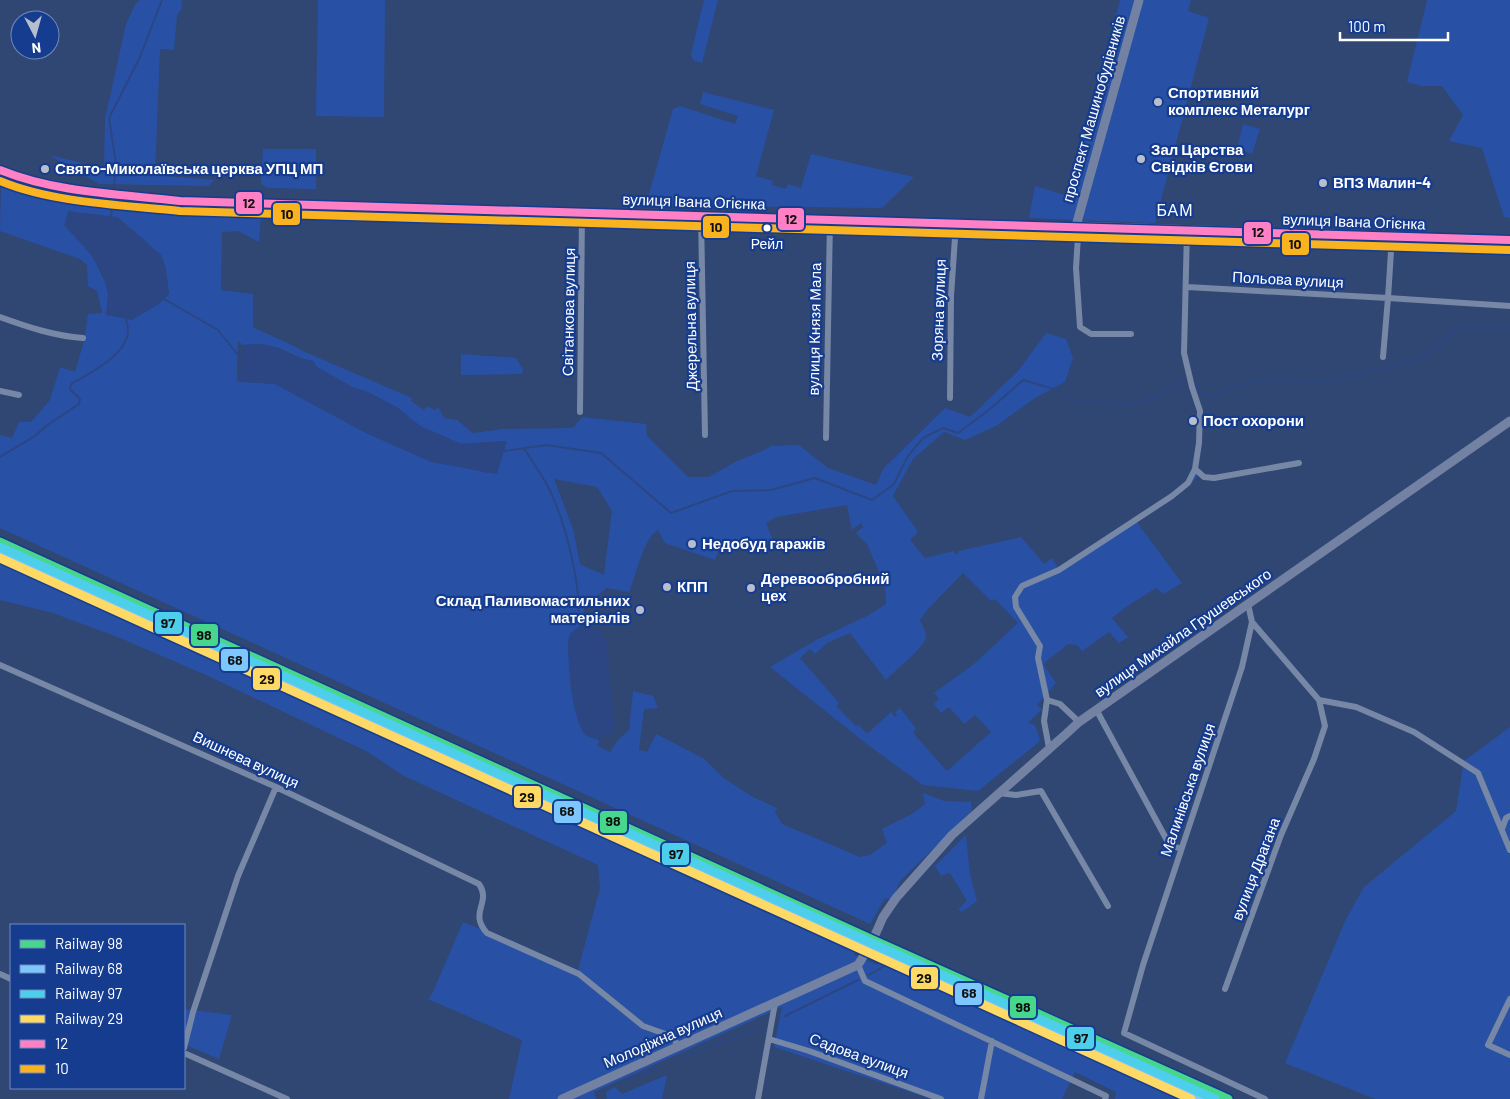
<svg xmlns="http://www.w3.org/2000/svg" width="1510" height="1099" font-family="Barlow,sans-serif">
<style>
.green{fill:#2851a5;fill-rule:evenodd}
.water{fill:#2b4682}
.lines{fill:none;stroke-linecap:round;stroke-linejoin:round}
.stream{stroke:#2b4682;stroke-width:2}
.street{stroke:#7787a6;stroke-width:6}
.secondary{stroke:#7382a3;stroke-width:9}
.bus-1-casing{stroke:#153c8e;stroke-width:11}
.bus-2-casing{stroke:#153c8e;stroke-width:11}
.bus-1{stroke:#ff80c5;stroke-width:8}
.bus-2{stroke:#f9b220;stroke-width:8}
.rail-1-casing{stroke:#153c8e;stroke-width:12}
.rail-2-casing{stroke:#153c8e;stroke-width:12}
.rail-3-casing{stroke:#153c8e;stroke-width:12}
.rail-4-casing{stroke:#153c8e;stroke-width:12}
.rail-1{stroke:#46d78d;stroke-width:9}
.rail-2{stroke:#7dc6fe;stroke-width:9}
.rail-3{stroke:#4dcfeb;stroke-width:9}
.rail-4{stroke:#ffd966;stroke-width:9}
.poi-dot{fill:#b7bece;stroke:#153c8e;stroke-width:2}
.bus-dot{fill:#fff;stroke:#153c8e;stroke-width:2}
.labels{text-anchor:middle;stroke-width:4.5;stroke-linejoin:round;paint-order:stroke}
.bus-label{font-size:14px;fill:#fff;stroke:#153c8e}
.poi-label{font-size:15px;font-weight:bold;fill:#fff;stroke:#153c8e;text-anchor:start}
.street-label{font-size:15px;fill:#fff;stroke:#153c8e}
.neighbourhood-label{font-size:16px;letter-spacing:1px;fill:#fff;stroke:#153c8e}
.line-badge{stroke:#153c8e;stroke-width:2}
.pale-badge-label{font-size:14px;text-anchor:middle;font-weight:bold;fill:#111}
</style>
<rect width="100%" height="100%" fill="#304673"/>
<!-- green -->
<path class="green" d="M140 0H182L181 10 177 15 174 50 160 49 155 175 214 180 209 186 99 184 49 155 104 168 105 119 126 24 135 5Z
M318 0H385L384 117 316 116Z
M704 0H718L702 63 693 60 691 54Z
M1120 0H1191L1188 11 1209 18 1155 223 1029 218 1035 186 1068 196Z
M1427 0H1510V218L1504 217 1482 148 1449 141 1463 115 1442 86H1421L1407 82Z
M703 92 774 110 756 176 773 181 772 185 786 189 788 184 801 188 811 154 914 177 882 208 655 205 651 202 649 194 673 109 680 106 735 124 738 116 700 104Z
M1243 124 1260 129 1252 154 1237 149Z
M263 149H316V189L267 188 261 184Z
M1 187C86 210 173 213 261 215L259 242 238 231 222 232 221 290 253 294V327C270 336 288 342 305 352L412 398 411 401 424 410 427 406 435 410 438 407 444 418 457 420 473 433 503 429 573 428 582 417 646 424 647 436 688 477H709L735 462 762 451 771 446 799 445 828 468 876 485 883 469 945 408 970 417 1018 371 1046 333 1066 339 1073 358 1065 382 1035 398 996 426 965 440 944 432 913 459 893 496 918 532 910 540 925 558 954 551 955 554H958L959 551 1021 537 1044 564 1052 558 1059 569 1175 492 1189 478 1197 461V476L1192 483 1136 521 1182 583 1163 594 1156 588 1126 607 1112 618 1128 637 1119 643 1109 632 1082 651 1077 645 1068 644 1043 664 1056 683 1037 705 1042 709 1028 723 1035 725 1040 739 1039 742 978 791 923 785 868 745 770 667 818 639 869 615 886 604 885 586 867 544 856 533 863 527 861 523 852 530 847 505 776 517 766 523 775 545 720 546 715 560 665 543 658 530C643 539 636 576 629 592L607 588 585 605 580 626 570 634 568 642C569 662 572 720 585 734 588 737 595 739 599 740L598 746 610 752 618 740 629 730 633 691 653 696 658 708 644 709 639 750 647 752 656 734 703 758 725 779 753 797 777 808 775 812 782 824 860 857 870 855 887 843 882 829 912 814 925 804 923 793 944 801 971 802 972 811 901 880 891 900 885 898 870 924 0 528V435L12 438 19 422H31L50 400 60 367 75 372 84 341 88 314 102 313 97 291 88 286 87 265 80 259 0 231ZM117 217 161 255 165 265 169 294 159 304 106 315 108 295 105 282 92 255ZM238 341 243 345C257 344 270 344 283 350 293 354 301 359 313 361L317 367 352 387 368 392 398 408 420 426 461 444 506 441 501 462 488 473 463 467 370 435 275 384 237 381ZM554 479 597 487 612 511 604 575 580 564 573 529ZM963 573 991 601 995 599 1018 623 974 664 934 693 939 699 934 704 941 713 949 707 964 724 975 715 991 732 947 771 913 733 916 728 899 707V709L895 712 897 715 895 717 891 712 867 734 859 725 856 726 836 706 839 703 800 658 810 649 815 654 827 643 850 633 886 680C895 670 926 647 926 636 926 630 922 625 920 620L928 609Z
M461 354 516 358 523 369 522 374 461 375Z
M0 551 859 944 854 955 878 965 882 958 888 960 889 957 992 1009 1185 1099H1115L1116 1092 1075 1072 1062 1099H931L774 1047 782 1007 594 1092 596 1099H509L522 1040 428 999 433 992 463 922 578 970 600 888 598 865 404 776 368 752 206 675 120 638 53 613 0 600Z
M1510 727V1099H1375L1285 1063 1346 919 1364 887 1456 811 1464 761Z
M966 835 970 874 977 901 962 912 958 909 967 901 950 873 941 876 935 866Z
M184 1009 232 1015 219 1059 184 1044Z
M667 1075 662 1099H607L606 1092 615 1087 622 1094Z"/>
<!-- water -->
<path class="water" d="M68 211 117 217 143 239 161 255 165 265 169 293 159 304 132 320 106 315C107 308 108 301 108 295 106 267 82 244 64 226Z
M263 344 281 349 301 359 313 361 317 367 352 387 368 392 398 408 420 426 461 444 507 441 497 474 431 462 370 435 275 384 239 382 243 345Z
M580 626 590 627 601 631 607 644 611 697 616 727 612 733 599 740 585 735C570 707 569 673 568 642L570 634Z"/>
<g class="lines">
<!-- stream -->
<path class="stream" d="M114 187 116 164 109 118 140 57 162 0
M111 217 113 200
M164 299 218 330 242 360
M1197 385 1201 394 1213 396 1238 385 1268 379 1329 382 1412 361 1438 347 1451 333 1456 326 1510 329
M524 448C530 458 537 468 543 478 563 511 578 572 579 611
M504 451 546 445 601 453 671 513 732 491 771 490 815 478 872 500 894 484 908 456 923 438 943 428 958 433 990 409 1023 380 1057 390 1076 401 1130 405 1157 396 1183 380
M0 457 35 436 46 426 79 404 80 399 70 389 71 384C90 373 127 355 128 331 128 327 127 323 126 319
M869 975 891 962 894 957
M785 1016 858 980
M684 1057 757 1029
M625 1081 658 1068"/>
<!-- street -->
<path class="street" d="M0 170 24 180 82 190 180 201 378 208 1076 226 1078 236 1076 268 1080 327 1091 334H1131
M701 216 705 435
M1187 230 1184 353 1192 387 1200 411 1199 443 1195 469 1204 477 1214 478 1299 463
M1187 287 1388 298 1392 236
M0 317C28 327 54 336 83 338
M1383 357 1388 298 1510 306
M0 391 19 395
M950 398 951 296 956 223
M580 412 582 212
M826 438 830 220
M1252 622 1242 667 1143 965 1124 1033 1265 1099
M0 665 276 787 479 884C492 903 468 912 487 933L579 974 643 1026 671 1036 679 1046
M1047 700 1060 704 1079 722
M1319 700 1356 707 1414 732 1478 773 1510 850
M1097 711 1169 844 1181 849
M1049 748 1044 721 1047 700 1038 658 1040 646 1016 607 1015 597 1022 586 1059 570 1172 496 1188 483 1195 469
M998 793 1016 795 1041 791 1108 906
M1502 829 1506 818 1510 816
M858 965 865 981 1106 1096 1105 1099
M0 974 11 979
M1225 989 1281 835 1314 759 1325 726 1319 700 1252 622 1248 604
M1510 999 1488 1045 1510 1055
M769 1039 809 1051 941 1099
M184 1048 193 1012 238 876 276 787
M184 1053 287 1099
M758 1099 775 1003
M981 1099 992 1041"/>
<!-- secondary -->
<path class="secondary" d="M1139 0 1076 226 1510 240
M562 1099 858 965 871 944 883 917 896 898 952 835 1066 734 1079 722 1510 421"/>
<defs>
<path id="bus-1" d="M0 170C56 193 120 194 180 201L1510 240"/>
<path id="bus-2" d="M0 181C52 203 123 205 180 211L1510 250"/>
</defs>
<!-- bus-1 casing -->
<use href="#bus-1" class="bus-1-casing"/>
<!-- bus-2 casing -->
<use href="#bus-2" class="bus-2-casing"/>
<!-- bus-1 -->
<use href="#bus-1" class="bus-1"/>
<!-- bus-2 -->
<use href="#bus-2" class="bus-2"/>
<defs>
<path id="rail-1" d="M0 542 873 940 1228 1099"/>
<path id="rail-2" d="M0 553 869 949 1204 1099"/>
<path id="rail-3" d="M0 547 1215 1099"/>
<path id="rail-4" d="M0 558 1191 1099"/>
</defs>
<!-- rail-1 casing -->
<use href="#rail-1" class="rail-1-casing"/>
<!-- rail-2 casing -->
<use href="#rail-2" class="rail-2-casing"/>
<!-- rail-3 casing -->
<use href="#rail-3" class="rail-3-casing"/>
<!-- rail-4 casing -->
<use href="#rail-4" class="rail-4-casing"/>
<!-- rail-1 -->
<use href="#rail-1" class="rail-1"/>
<!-- rail-2 -->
<use href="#rail-2" class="rail-2"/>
<!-- rail-3 -->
<use href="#rail-3" class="rail-3"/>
<!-- rail-4 -->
<use href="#rail-4" class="rail-4"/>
</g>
<!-- markers -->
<g class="poi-dot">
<circle cx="1158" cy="102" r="5"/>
<circle cx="1141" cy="159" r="5"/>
<circle cx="45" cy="169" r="5"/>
<circle cx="1323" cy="183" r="5"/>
<circle cx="1193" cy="421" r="5"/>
<circle cx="692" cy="544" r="5"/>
<circle cx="667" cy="587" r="5"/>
<circle cx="751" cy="588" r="5"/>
<circle cx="640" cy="610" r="5"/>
</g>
<circle class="bus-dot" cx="767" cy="228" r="4.5"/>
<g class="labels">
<!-- bus labels -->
<g class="bus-label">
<text x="767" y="249">Рейл</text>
</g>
<!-- poi labels -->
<g class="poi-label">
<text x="1168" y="98">Спортивний<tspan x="1168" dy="17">комплекс Металург</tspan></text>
<text x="1151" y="155">Зал Царства<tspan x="1151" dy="17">Свідків Єгови</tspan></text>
<text x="55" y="174">Свято-Миколаївська церква УПЦ МП</text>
<text x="1333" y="188">ВПЗ Малин-4</text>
<text x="1203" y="426">Пост охорони</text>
<text x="702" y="549">Недобуд гаражів</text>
<text x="761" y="584">Деревообробний<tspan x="761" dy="17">цех</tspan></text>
<text x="677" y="592">КПП</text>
<text x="630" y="606" text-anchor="end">Склад Паливомастильних<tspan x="630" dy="17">матеріалів</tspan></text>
</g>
<!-- street labels -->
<g class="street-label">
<text transform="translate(1094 109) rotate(-74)" y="5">проспект Машинобудівників</text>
<text transform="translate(694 202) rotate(2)" y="5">вулиця Івана Огієнка</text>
<text transform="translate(1354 222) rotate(2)" y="5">вулиця Івана Огієнка</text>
<text transform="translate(1288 280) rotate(3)" y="5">Польова вулиця</text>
<text transform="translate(939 310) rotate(-88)" y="5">Зоряна вулиця</text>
<text transform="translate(569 312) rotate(-89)" y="5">Світанкова вулиця</text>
<text transform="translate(691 326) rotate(-91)" y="5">Джерельна вулиця</text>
<text transform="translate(815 329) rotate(-89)" y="5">вулиця Князя Мала</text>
<text transform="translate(1183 633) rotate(-35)" y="5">вулиця Михайла Грушевського</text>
<text transform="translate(246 760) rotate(25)" y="5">Вишнева вулиця</text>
<text transform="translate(1188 790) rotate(-71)" y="5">Малинівська вулиця</text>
<text transform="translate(1256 869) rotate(-69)" y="5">вулиця Драгана</text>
<text transform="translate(663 1038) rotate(-24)" y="5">Молодіжна вулиця</text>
<text transform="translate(859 1056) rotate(20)" y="5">Садова вулиця</text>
</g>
<!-- neighbourhood labels -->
<g class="neighbourhood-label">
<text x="1175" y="216">БАМ</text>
</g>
</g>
<g class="line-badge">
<rect x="235" y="191" width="28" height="24" rx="5" fill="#ff80c5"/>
<rect x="272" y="202" width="29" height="24" rx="5" fill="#f9b220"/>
<rect x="777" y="207" width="28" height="24" rx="5" fill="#ff80c5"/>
<rect x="702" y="215" width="28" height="24" rx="5" fill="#f9b220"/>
<rect x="1243" y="221" width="29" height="24" rx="5" fill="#ff80c5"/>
<rect x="1281" y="232" width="29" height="24" rx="5" fill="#f9b220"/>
<rect x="154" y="611" width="29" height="24" rx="5" fill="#4dcfeb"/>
<rect x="190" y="623" width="29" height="24" rx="5" fill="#46d78d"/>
<rect x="220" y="648" width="29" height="24" rx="5" fill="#7dc6fe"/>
<rect x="252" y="667" width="29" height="24" rx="5" fill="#ffd966"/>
<rect x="513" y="785" width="29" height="24" rx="5" fill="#ffd966"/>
<rect x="553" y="800" width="29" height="24" rx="5" fill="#7dc6fe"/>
<rect x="599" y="810" width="29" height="24" rx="5" fill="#46d78d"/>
<rect x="661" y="842" width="29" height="24" rx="5" fill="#4dcfeb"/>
<rect x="910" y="966" width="29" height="24" rx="5" fill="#ffd966"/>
<rect x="954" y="982" width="29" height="24" rx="5" fill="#7dc6fe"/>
<rect x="1009" y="995" width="28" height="24" rx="5" fill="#46d78d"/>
<rect x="1066" y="1026" width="29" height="24" rx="5" fill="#4dcfeb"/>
</g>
<g class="pale-badge-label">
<text x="249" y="208">12</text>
<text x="287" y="219">10</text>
<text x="791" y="224">12</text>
<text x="716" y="232">10</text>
<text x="1258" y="237">12</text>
<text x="1295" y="249">10</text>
<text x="168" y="628">97</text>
<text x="204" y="640">98</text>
<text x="235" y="665">68</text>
<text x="267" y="684">29</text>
<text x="527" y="802">29</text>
<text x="567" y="816">68</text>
<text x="613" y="826">98</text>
<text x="676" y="859">97</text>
<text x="924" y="983">29</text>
<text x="969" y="998">68</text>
<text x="1023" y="1012">98</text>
<text x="1081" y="1043">97</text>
</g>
<!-- legend -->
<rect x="10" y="924" width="175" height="165" fill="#153c8e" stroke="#738abb"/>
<rect x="20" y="940" width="25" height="8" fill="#46d78d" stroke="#738abb"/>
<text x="55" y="949" font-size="15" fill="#ffffff">Railway 98</text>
<rect x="20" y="965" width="25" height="8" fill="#7dc6fe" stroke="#738abb"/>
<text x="55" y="974" font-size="15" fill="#ffffff">Railway 68</text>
<rect x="20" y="990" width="25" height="8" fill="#4dcfeb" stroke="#738abb"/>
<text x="55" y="999" font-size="15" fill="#ffffff">Railway 97</text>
<rect x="20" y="1015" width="25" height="8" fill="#ffd966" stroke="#738abb"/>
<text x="55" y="1024" font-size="15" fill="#ffffff">Railway 29</text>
<rect x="20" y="1040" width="25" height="8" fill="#ff80c5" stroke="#738abb"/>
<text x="55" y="1049" font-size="15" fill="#ffffff">12</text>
<rect x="20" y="1065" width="25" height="8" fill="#f9b220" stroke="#738abb"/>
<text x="55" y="1074" font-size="15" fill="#ffffff">10</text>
<!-- north arrow -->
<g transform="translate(35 35) rotate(174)"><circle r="24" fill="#153c8e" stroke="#738abb"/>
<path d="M0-4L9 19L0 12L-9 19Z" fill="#b7bece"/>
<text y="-8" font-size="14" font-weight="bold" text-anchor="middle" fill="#ffffff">N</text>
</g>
<!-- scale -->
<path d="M1340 32v8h108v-8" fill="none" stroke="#ffffff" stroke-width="2.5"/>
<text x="1348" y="32" font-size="15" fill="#ffffff" stroke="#153c8e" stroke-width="4" paint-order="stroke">100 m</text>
</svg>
